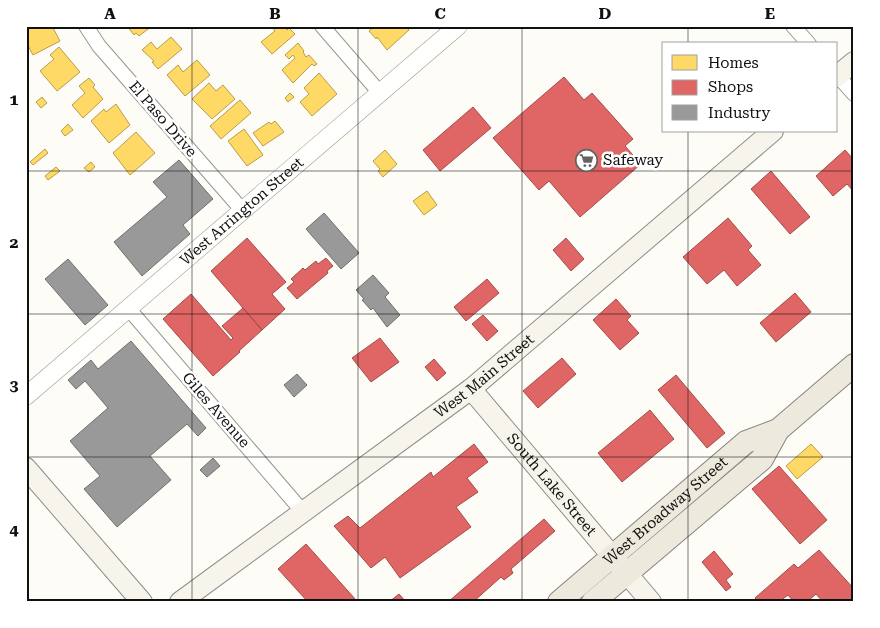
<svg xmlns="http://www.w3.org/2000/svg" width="880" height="628" font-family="'Roboto Serif',serif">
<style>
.homes{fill:#ffd966;stroke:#b89d4c}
.shops{fill:#e06666;stroke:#a24c4c}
.industry{fill:#999;stroke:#707070}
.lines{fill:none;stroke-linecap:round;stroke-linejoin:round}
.minor-casing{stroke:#979795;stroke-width:16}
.tertiary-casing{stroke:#979795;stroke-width:19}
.secondary-casing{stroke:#8e8d8b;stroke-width:22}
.primary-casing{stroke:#858482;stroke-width:24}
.minor{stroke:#fffffe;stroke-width:14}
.tertiary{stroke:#fffffe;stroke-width:18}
.secondary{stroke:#f6f4eb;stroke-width:20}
.primary{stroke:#ede9dc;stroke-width:22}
.grid{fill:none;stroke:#111;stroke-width:1;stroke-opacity:0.55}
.labels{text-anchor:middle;stroke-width:5;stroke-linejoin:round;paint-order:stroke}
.street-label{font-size:15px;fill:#111;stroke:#fff}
.poi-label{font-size:15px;fill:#111;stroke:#fff;text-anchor:start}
.neatline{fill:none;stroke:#111;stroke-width:2}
.grid-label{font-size:16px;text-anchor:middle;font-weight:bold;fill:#111}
</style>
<rect width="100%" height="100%" fill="#fdfcf7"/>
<!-- homes -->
<path class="homes" d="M26 26H52L60 41 33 55 26 42Z
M127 26H152L139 36 136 33 134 35Z
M271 26H284L287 30 289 28 295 34 272 54 261 42 275 31Z
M375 26H406L409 30 387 50 377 37 376 39 369 31Z
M171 37 182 49 158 69 152 62 154 61 142 50 151 42 157 49Z
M298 43 304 51 303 52 306 57 309 55 317 64 314 66 312 64 293 83 282 70 295 58 293 55 289 59 285 55Z
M59 47 80 72 57 91 40 71 54 59 50 55Z
M197 60 210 75 185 96 167 75 178 65 183 72Z
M319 73 337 94 312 116 300 102 309 94 304 88Z
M89 78 95 85 93 87 103 99 83 118 72 105 85 93 79 86Z
M209 83 216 91 223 85 235 99 212 119 192 99Z
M290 93 294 97 288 102 285 98Z
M42 97 47 103 41 108 36 102Z
M240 100 251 113 221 139 210 126Z
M116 104 130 125 109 143 91 121 104 109 106 112Z
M275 121 284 132 263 146 253 133 269 122 271 124Z
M68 124 73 130 65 136 61 131Z
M244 129 263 155 247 166 228 141Z
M136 132 155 153 130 175 113 153Z
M45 149 48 153 33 165 30 162Z
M385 150 397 164 383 177 378 171 380 169 373 161Z
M91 162 95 167 89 172 84 168Z
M56 167 60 171 48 180 45 176Z
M427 191 437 205 424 215 413 201Z
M811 444 823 457 797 479 786 466Z"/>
<!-- shops -->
<path class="shops" d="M564 77 584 100 592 93 633 139 625 146 641 164 580 217 549 181 539 190 493 138Z
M473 107 491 128 440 171 423 150Z
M845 150 854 160V192L847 184 833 196 816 176Z
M771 171 810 217 790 234 751 189Z
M728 218 752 246 748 250 761 265 737 286 724 270 707 284 683 257Z
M247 238 286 282 272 294 285 309 262 330 211 271Z
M566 238 584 259 571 271 553 250Z
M326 258 333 266 327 271 328 273 297 299 287 288 294 282 291 279 303 268 305 270 316 261 318 264Z
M487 279 499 293 466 321 454 307Z
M795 293 811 312 776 342 760 323Z
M191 294 231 340 233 338 222 326 243 308 262 330 239 351 240 352 213 376 163 319Z
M616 299 631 316 627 320 639 333 620 350 593 320Z
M483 315 498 331 487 341 472 324Z
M380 338 399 362 371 382 352 358Z
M562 358 576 374 538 408 523 391Z
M434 359 446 373 437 381 425 367Z
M676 375 725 433 707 448 658 390Z
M650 410 674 439 622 482 598 453Z
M474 444 488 462 467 478 478 492 456 507 471 527 400 578 385 557 371 568 334 526 348 516 360 528 431 472 433 477Z
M779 466 827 520 800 544 752 489Z
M544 519 555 531 511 569 513 573 504 580 501 577 473 602H448Z
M306 544 356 600 353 602H308L278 569Z
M819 550 854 589V602H823L816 594 807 602H794L788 595 779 602H758L755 598 794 564 798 568Z
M714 551 733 574 726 580 731 587 726 591 702 562Z
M399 594 406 602H389Z"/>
<!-- industry -->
<path class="industry" d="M179 160 213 199 183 225 190 234 142 276 114 242 167 197 153 182Z
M324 213 359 253 341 269 306 229Z
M68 259 108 305 85 325 45 279Z
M373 275 389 293 385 297 400 315 387 327 373 308 371 310 362 300 364 299 356 290Z
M131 341 206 428 198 436 187 424 150 456 171 480 117 527 84 489 100 476 70 441 108 408 85 381 76 389 68 380 91 360 98 369Z
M297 374 307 385 294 397 284 385Z
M213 458 220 466 207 477 200 470Z"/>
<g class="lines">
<defs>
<path id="minor" d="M86 26 99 46 243 211
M322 26 380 93
M793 26 809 44
M836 74 854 94
M128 308 303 512"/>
<g id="tertiary">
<path id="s1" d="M26 396 458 26"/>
</g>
<g id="secondary">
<path d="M836 77 854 62"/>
<path id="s2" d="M471 389 651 602"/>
<path d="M26 468 142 602"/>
<path id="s3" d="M180 602 471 389 773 131"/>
</g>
<g id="primary">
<path id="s4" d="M559 602 746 442 778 430"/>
<path d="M593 602 762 459 778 430 854 365"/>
</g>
</defs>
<!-- minor casing -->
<use href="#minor" class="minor-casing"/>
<!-- tertiary casing -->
<use href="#tertiary" class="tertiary-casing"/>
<!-- secondary casing -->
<use href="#secondary" class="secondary-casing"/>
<!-- primary casing -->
<use href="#primary" class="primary-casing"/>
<!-- minor -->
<use href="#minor" class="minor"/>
<!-- tertiary -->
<use href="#tertiary" class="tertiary"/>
<!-- secondary -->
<use href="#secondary" class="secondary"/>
<!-- primary -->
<use href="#primary" class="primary"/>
</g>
<!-- grid -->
<path class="grid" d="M192 26V602M358 26V602M522 26V602M688 26V44M688 131V602M26 171H854M26 314H854M26 457H854"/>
<!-- icons -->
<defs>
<symbol id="supermarket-ring" viewBox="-11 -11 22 22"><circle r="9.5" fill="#fff" stroke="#646362" stroke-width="1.5"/><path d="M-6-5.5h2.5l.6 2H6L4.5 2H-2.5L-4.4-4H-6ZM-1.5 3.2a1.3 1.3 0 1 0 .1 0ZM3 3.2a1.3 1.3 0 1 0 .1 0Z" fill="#646362"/></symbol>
</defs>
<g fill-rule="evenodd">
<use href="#supermarket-ring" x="574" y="148" width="25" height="25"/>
</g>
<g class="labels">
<!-- street labels -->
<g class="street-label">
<text transform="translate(163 119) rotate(49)" y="5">El Paso Drive</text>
<text dy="5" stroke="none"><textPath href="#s1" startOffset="284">West Arrington Street</textPath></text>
<text dy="5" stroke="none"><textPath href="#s3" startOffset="379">West Main Street</textPath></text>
<text transform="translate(216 410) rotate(49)" y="5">Giles Avenue</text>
<text dy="5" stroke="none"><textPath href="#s2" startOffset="125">South Lake Street</textPath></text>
<text dy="5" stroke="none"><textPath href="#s4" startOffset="140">West Broadway Street</textPath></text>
</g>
<!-- poi labels -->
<g class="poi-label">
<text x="603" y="165">Safeway</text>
</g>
</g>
<!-- border -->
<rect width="880" height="628" fill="none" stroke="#ffffff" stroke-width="55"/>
<!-- legend -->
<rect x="662" y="42" width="175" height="90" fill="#ffffff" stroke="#a0a0a0"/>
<rect x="672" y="55" width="25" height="15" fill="#ffd966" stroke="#a0a0a0"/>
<text x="708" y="68" font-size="15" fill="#111111">Homes</text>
<rect x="672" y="80" width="25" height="15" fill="#e06666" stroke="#a0a0a0"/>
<text x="708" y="92" font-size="15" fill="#111111">Shops</text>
<rect x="672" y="105" width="25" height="15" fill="#999999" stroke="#a0a0a0"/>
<text x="708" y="118" font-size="15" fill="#111111">Industry</text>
<rect x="28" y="28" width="824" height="572" class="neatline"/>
<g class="grid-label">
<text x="110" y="19">A</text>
<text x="275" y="19">B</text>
<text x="440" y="19">C</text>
<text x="605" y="19">D</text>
<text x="770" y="19">E</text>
<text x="14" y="105">1</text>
<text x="14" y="248">2</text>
<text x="14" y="391">3</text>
<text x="14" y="535">4</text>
</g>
</svg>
